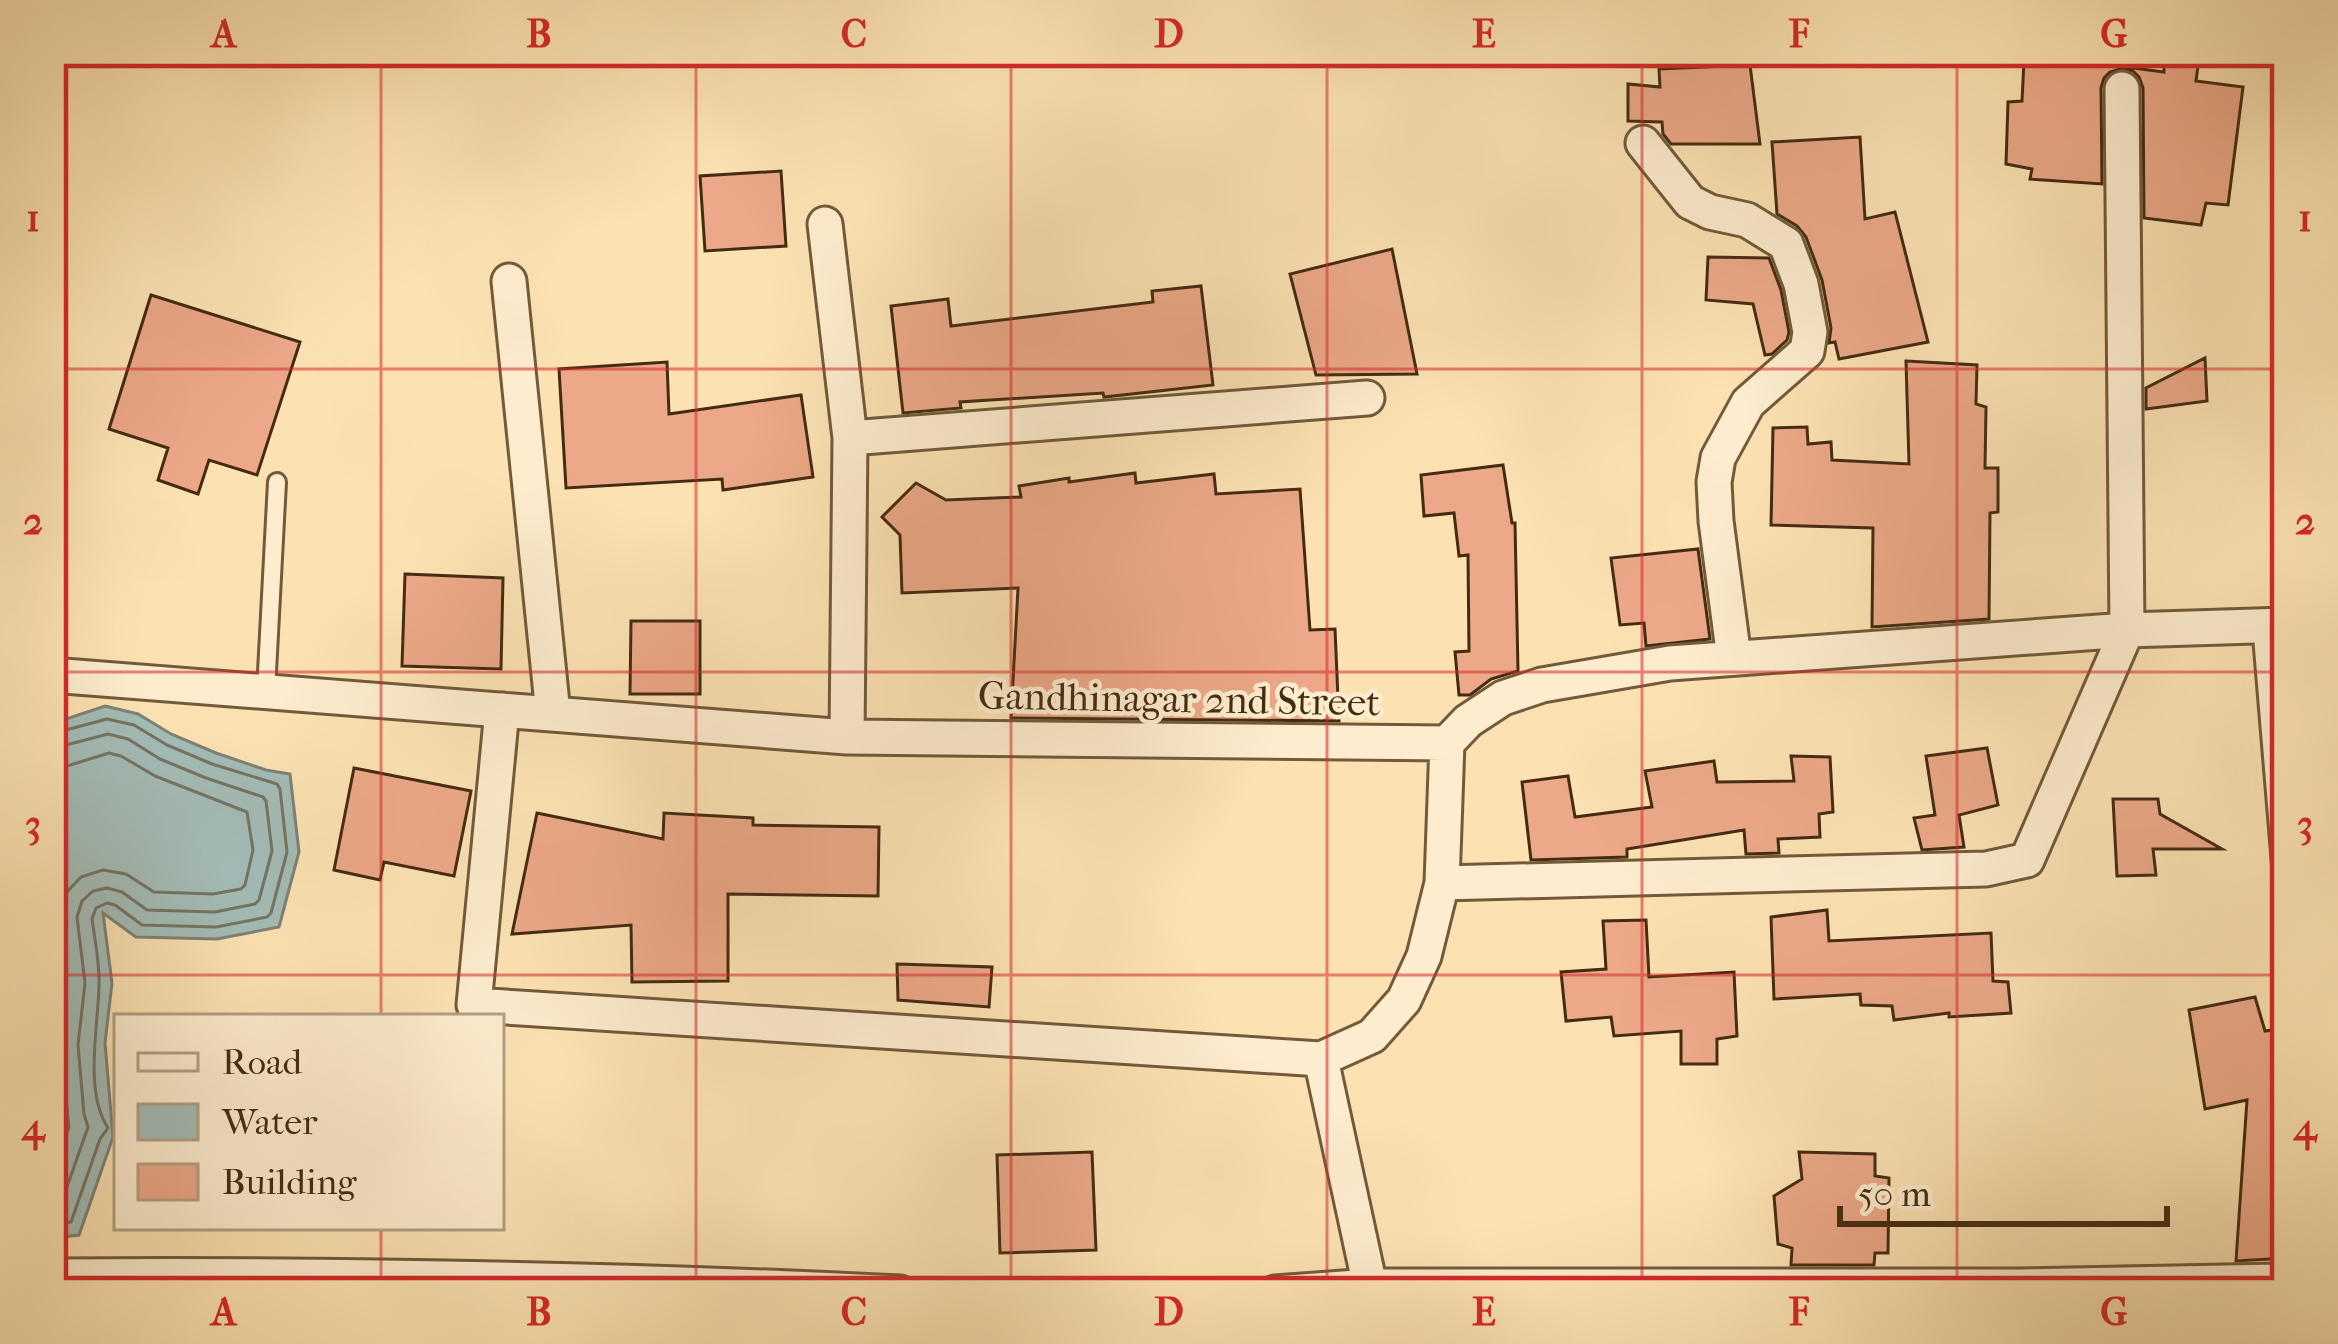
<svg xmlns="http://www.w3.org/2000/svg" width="2338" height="1344" font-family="'IM FELL French Canon',serif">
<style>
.water{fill:#a3bcb7;stroke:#7d8275;stroke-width:3}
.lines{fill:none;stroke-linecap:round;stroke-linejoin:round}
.shore{stroke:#747464;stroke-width:3}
.building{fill:#eca888;stroke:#442c11;stroke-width:3}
.service-casing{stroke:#725a3a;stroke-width:22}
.minor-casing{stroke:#725a3a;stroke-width:39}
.service{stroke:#fdecce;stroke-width:16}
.minor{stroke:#fdecce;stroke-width:33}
.grid{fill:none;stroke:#d62828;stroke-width:3;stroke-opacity:0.55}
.labels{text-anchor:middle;stroke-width:9;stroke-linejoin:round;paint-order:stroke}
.street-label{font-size:39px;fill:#442c11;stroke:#fdecce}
.neatline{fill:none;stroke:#d62828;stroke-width:4.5}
.grid-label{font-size:39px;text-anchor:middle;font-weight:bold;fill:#d62828}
</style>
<rect width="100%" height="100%" fill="#fce2b3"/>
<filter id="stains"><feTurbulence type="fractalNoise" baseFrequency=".00167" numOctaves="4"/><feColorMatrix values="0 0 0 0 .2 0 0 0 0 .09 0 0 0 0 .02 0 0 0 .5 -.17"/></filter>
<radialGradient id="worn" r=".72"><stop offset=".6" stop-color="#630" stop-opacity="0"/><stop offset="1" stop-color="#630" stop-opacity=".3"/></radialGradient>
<!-- water -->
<path class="water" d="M105 706 138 714 171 734 216 753 266 770 290 774 299 852 279 927 217 939 136 937 103 913 112 983 105 1043 113 1137 79 1235 51 1238V724Z"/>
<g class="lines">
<!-- shore -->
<path class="shore" d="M51 734 107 719 134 725 167 745 212 764 277 784 280 789 287 852 271 913 267 917 216 927 142 925 115 905 107 903 96 908 92 919C95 941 100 964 99 986 98 1028 84 1091 108 1128L100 1139 71 1222 51 1226
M51 749 108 734 128 739 160 759 206 778 263 797 266 801 272 851 259 900 255 904 215 912 147 910 122 892 107 888 93 891 82 901 77 917 85 983 78 1045 84 1114 88 1127 60 1207 51 1211
M51 767 67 766 109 753 121 756 155 776 247 812 253 850 245 885 241 889 213 894 154 892 126 874 103 870 81 877 65 894 59 917 66 983 60 1045 69 1127 51 1179"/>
</g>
<!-- building -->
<path class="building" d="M2043 51H2096L2095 63 2164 72V62L2198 66 2196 81 2243 87 2228 205 2206 203 2201 225 2144 218 2143 88 2139 77 2133 71 2123 68 2110 72 2104 78 2101 88 2102 184 2030 179 2032 169 2006 164 2008 102 2022 101 2024 60 2041 62Z
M1750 65 1760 144H1671L1663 134 1662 122 1628 121V84L1660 87 1659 69Z
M1860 137 1865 219 1895 212 1928 342 1839 359 1835 342 1829 343 1831 328 1822 280 1806 237 1797 226 1777 214 1772 142Z
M781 171 786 246 705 251 700 176Z
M1392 249 1417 374 1316 375 1290 274Z
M1708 257 1769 258 1781 290 1789 332 1787 340 1772 354 1765 355 1753 304 1706 300Z
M1201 286 1213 385 1104 397 1103 393 960 402 961 408 903 413 891 306 948 299 951 326 1153 302 1152 291Z
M151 295 300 342 257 475 209 460 198 494 158 480 168 448 109 429Z
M2205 358 2207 401 2146 409V388Z
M1906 361 1977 365 1976 404 1986 407 1985 468H1998V512L1990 513 1989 619 1872 627 1873 528 1771 525 1773 428 1807 427 1808 444 1831 442 1832 460 1909 464Z
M667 362 669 414 801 395 813 477 723 490 722 479 566 488 559 369Z
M1503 465 1512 523H1515L1518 671 1491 679 1470 695H1459L1455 652 1469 651 1468 555 1459 556 1454 513 1424 516 1421 475Z
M1135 473 1136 483 1214 474 1216 494 1300 489 1310 630 1335 629 1339 721 1011 718 1018 588 902 593 900 535 882 517 916 483 946 500 1021 497 1019 486 1069 478V482Z
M1698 549 1710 639 1646 646 1644 623 1620 625 1611 558Z
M405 574 503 578 501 669 402 666Z
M631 621H700V694H630Z
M1987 748 1998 805 1959 815 1964 847 1922 850 1914 818 1935 815 1926 756Z
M1791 756 1830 757 1833 812 1819 814 1820 837 1778 839 1779 853 1746 854 1744 830 1627 849V857L1531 860 1522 782 1568 776 1575 817 1652 807 1645 771 1714 761 1717 782 1794 781Z
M354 768 471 791 454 876 384 862 380 880 334 870Z
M2113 799H2158L2160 814 2222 849H2153L2156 875 2117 876Z
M537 813 663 839 664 813 753 818V825L879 827 878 896 728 894V981L632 982 631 925 512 934Z
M1827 910 1829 941 1991 933 1993 981 2008 982 2011 1013 1949 1017V1013L1894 1020 1892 1006 1861 1005 1860 994 1774 999 1771 917Z
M1646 920 1649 977 1734 972 1737 1036 1717 1039V1064H1681V1031L1614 1036 1611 1017 1566 1021 1561 972 1606 969 1603 921Z
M897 964 992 967 989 1007 898 1000Z
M2255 997 2265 1031 2280 1029 2287 1061V1258L2236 1261 2247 1100 2205 1109 2189 1010Z
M1092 1152 1096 1250 1000 1253 997 1155Z
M1799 1152 1875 1154V1176L1889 1178 1888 1253H1875L1874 1265H1791L1792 1248 1778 1244 1774 1196 1802 1179Z"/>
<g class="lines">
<defs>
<path id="service" d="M2261 624 2284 901
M266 691 277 482"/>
<path id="minor" d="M1643 143 1690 202 1710 212 1747 220 1786 244 1801 284 1810 332 1807 351 1748 403 1718 458 1714 482 1716 521 1734 658
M825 224 850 438
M509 281 553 714
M51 675 847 737 1447 743 1468 721 1503 698 1542 685 1670 663 2127 630 2287 625
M502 710 474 1005 1321 1059
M847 737 850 438 1367 398
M1447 743 1442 883 1424 956 1404 1000 1372 1036 1321 1059 1370 1286H2018L2277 1281 2287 1278
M1442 883 1986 869 2027 860 2127 630 2122 89
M51 1276C334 1274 617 1279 900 1293
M1275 1293 1370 1286 1369 1293"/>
</defs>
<!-- service casing -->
<use href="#service" class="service-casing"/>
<!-- minor casing -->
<use href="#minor" class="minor-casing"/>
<!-- service -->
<use href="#service" class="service"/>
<!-- minor -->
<use href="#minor" class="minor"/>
</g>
<!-- grid -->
<path class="grid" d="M381 51V1017M696 51V1293M1011 51V1293M1327 51V1293M1642 51V1293M1957 51V1293M51 369H2287M51 672H2287M51 975H2287M381 1227V1293"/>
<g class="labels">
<!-- street labels -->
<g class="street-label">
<text transform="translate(1179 698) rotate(1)" y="14">Gandhinagar 2nd Street</text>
</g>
</g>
<!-- margin -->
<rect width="2338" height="1344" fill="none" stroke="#fce2b3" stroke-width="132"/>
<!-- legend -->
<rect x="114" y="1014" width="390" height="216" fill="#fdecce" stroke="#b39f82" stroke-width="3"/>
<rect x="138" y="1053" width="60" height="18" fill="#fdecce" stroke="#b39f82" stroke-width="3"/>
<text x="222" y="1074" font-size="36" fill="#442c11">Road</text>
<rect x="138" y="1104" width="60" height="36" fill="#a3bcb7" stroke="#b39f82" stroke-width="3"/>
<text x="222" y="1134" font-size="36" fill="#442c11">Water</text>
<rect x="138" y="1164" width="60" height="36" fill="#eca888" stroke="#b39f82" stroke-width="3"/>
<text x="222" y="1194" font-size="36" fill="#442c11">Building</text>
<!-- scale -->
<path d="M1840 1206v18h327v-18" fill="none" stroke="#442c11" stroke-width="6"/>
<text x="1858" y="1206" font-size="36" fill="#442c11" stroke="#fdecce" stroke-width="9" paint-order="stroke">50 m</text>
<rect x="66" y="66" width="2206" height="1212" class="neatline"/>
<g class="grid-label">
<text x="224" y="47">A</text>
<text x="539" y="47">B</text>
<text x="854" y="47">C</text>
<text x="1169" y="47">D</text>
<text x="1484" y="47">E</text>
<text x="1799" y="47">F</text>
<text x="2114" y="47">G</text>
<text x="33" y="231">1</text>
<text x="2305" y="231">1</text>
<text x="33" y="534">2</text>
<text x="2305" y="534">2</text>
<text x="33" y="837">3</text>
<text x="2305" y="837">3</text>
<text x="33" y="1140">4</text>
<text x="2305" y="1140">4</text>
<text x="224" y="1325">A</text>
<text x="539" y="1325">B</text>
<text x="854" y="1325">C</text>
<text x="1169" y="1325">D</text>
<text x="1484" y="1325">E</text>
<text x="1799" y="1325">F</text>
<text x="2114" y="1325">G</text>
</g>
<rect width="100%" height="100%" filter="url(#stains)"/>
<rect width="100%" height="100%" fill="url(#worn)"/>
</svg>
